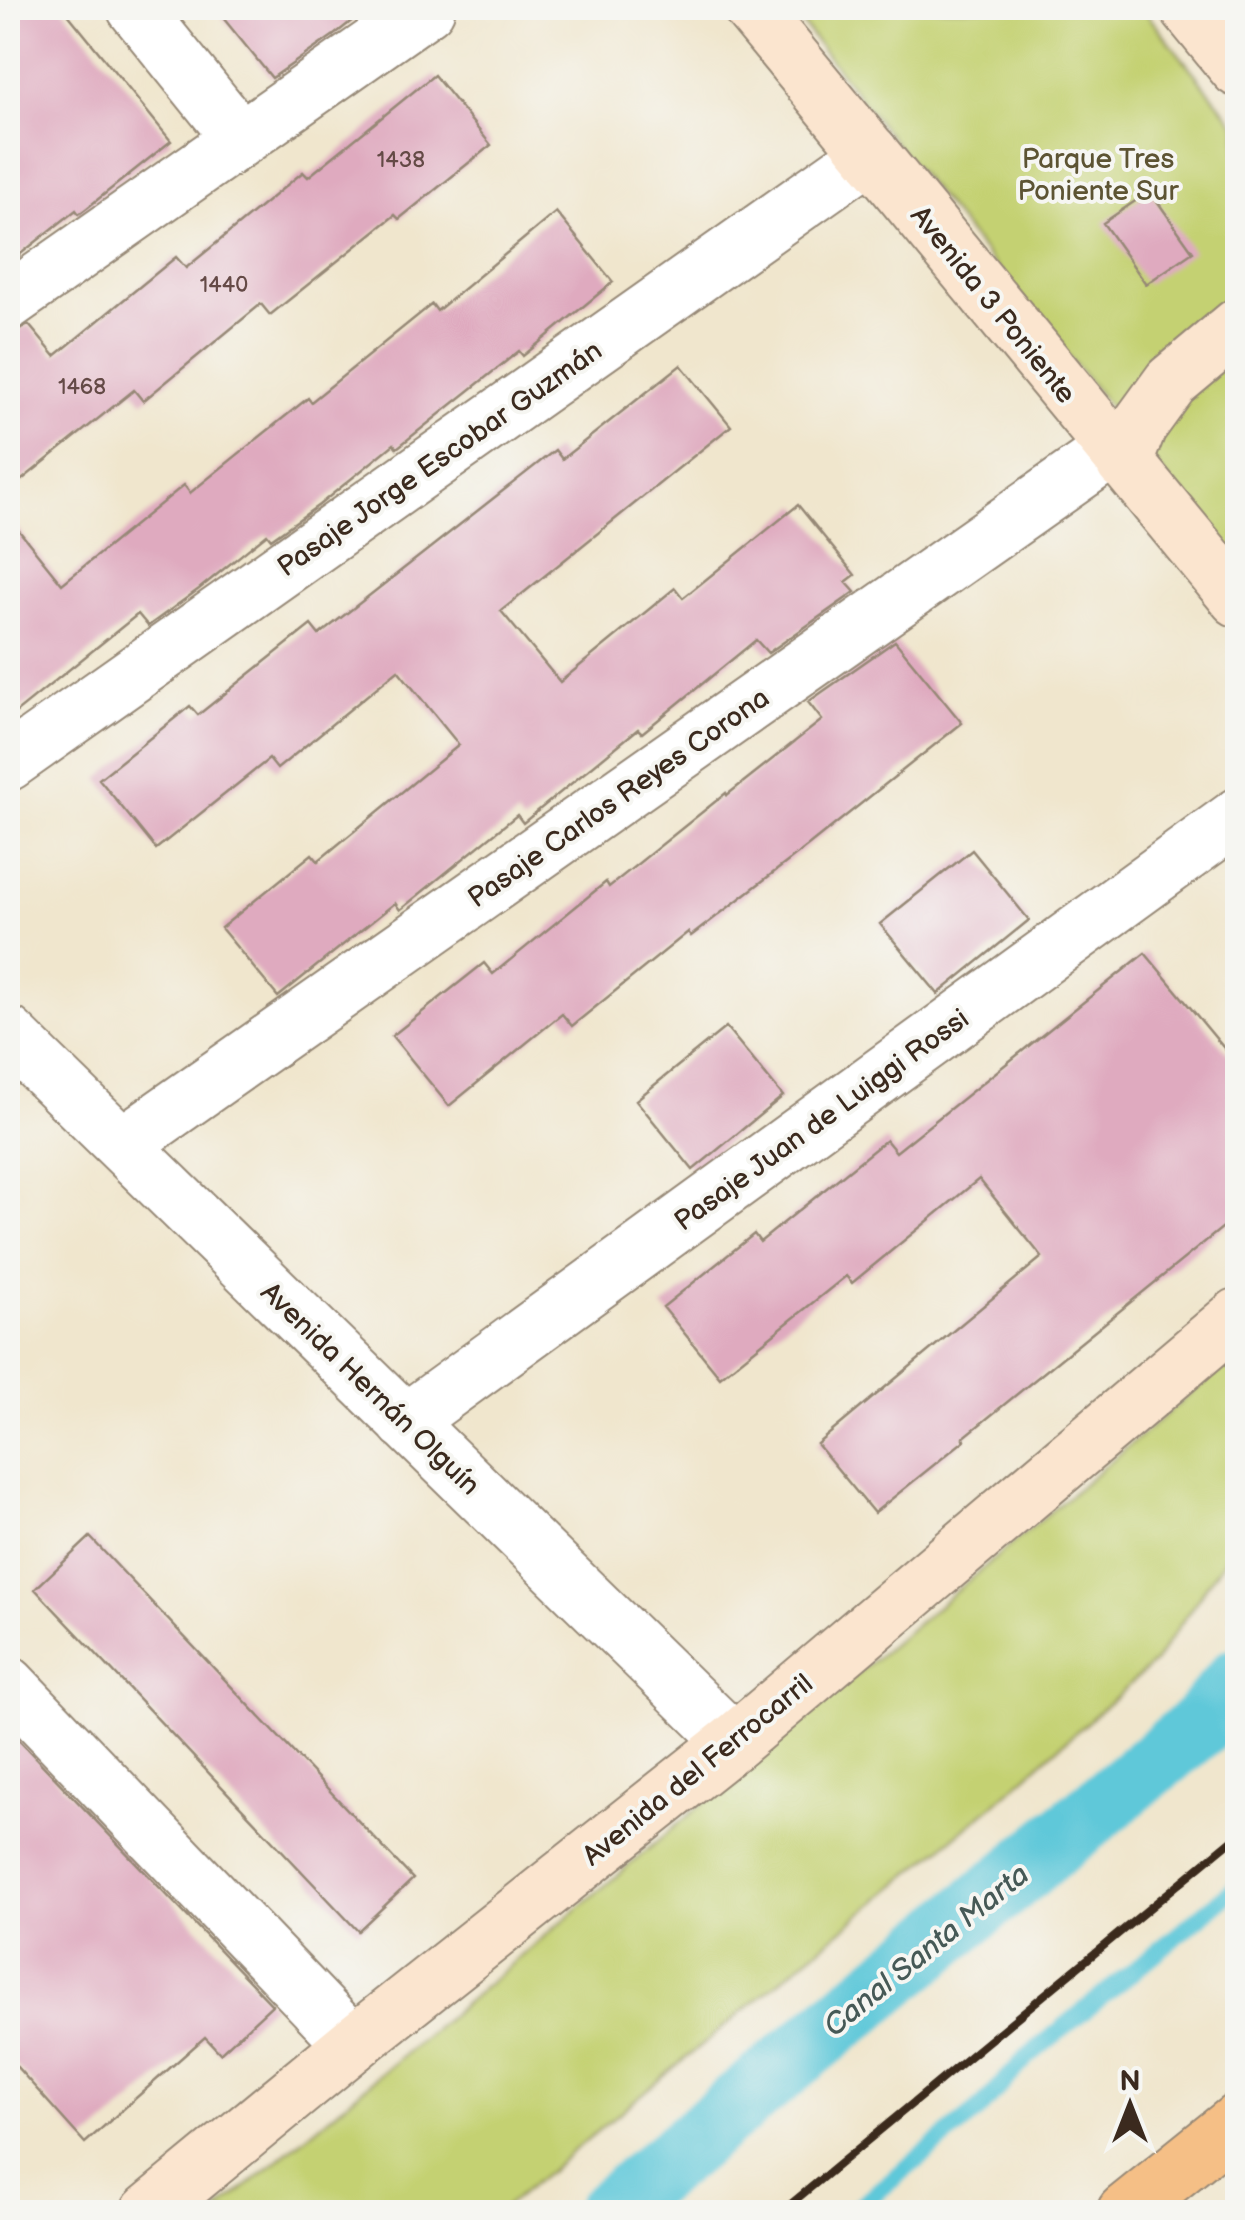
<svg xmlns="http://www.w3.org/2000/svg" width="1245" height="2220" font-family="'Balsamiq Sans',sans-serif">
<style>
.green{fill:#c4d172;stroke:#807e48;stroke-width:2.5}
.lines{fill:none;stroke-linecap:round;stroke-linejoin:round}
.stream{stroke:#5ec8d9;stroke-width:18}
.canal{stroke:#5ec8d9;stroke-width:65}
.building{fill:#dfaabf}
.street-casing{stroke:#968876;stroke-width:59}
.secondary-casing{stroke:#968876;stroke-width:59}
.primary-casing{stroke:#968876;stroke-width:59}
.street{stroke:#fff;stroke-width:55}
.secondary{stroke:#fbe5cf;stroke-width:55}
.primary{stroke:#f5bf86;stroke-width:55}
.rail{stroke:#3b2a1e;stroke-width:8}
.labels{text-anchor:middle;stroke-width:8;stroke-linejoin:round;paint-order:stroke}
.number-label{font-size:22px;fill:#644a46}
.park-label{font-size:28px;fill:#5d5433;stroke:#f6f6f2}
.street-label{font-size:28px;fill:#3b2a1e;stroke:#f6f6f2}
.water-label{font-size:30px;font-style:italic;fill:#465956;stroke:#f6f6f2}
</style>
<rect width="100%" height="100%" fill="#f6f6f2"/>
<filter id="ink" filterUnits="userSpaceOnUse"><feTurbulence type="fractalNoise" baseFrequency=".01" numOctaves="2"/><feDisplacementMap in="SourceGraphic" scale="20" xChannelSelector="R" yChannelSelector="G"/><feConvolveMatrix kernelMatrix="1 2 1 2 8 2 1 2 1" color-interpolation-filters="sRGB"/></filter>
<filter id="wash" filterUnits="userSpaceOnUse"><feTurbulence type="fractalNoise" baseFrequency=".0048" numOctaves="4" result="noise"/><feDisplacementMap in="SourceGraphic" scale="40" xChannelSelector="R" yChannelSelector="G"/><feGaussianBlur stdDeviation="2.25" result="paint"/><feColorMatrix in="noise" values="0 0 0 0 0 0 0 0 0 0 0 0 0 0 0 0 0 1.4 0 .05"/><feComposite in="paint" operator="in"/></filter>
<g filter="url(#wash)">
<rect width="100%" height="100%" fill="#f0e6cd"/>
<!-- green -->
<path class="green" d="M790 8H1142L1237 126V564L883 128Z
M1237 1355V1541L1154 1663 991 1807 499 2212H216Z"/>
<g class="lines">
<!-- stream -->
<path class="stream" d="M852 2212 979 2110 1026 2058 1238 1886"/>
<!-- canal -->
<path class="canal" d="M607 2212 1171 1749 1200 1725 1238 1679"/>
</g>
<g id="blocks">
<!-- building -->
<path class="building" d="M8 8H63L171 141 87 208 79 214 76 210 8 264Z
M215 8H368L334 35 272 78Z
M434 75 491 145 399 219 395 215 270 315 261 304 143 401 134 390 8 491V333L29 325 55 356 176 257 186 268 303 172 308 177Z
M1150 191 1193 252 1146 284 1103 223Z
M556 212 613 282 523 356 519 351 397 448 394 444 319 505 271 539 267 534 199 589 148 626 138 614 8 719V517L62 584 184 485 190 493 308 398 311 402 432 304 437 311Z
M681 365 731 426 501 611 560 682 675 588 683 598 798 505 855 575 846 582 855 592 768 653 756 640 642 733 638 729 523 823 517 815 400 910 395 903 278 997 221 928 312 854 318 861 459 745 398 670 277 769 269 759 156 849 99 779 190 706 198 715 311 625 319 635 555 450 562 459Z
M895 641 962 723 808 846 691 936 688 932 572 1026 562 1014 449 1106 392 1036 484 963 493 974 606 882 609 887 726 793 727 795 822 720 808 702Z
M972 850 1029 920 938 994 880 924Z
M1145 953 1238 1065V1215L963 1438 965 1440 874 1513 817 1444 1042 1257 979 1179 852 1283 846 1276 720 1377 663 1307 754 1234 760 1242 886 1140 896 1152Z
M726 1027 783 1096 693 1170 636 1100Z
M90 1537 413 1879 358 1931 35 1589Z
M8 1729 272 2005 220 2053 205 2037 85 2143 8 2057Z"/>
</g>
</g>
<g filter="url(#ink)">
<use href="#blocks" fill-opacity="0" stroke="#968876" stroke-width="2.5"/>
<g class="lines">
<defs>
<path id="street" d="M135 8 240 138
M8 302 427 8
M8 763 871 153
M8 1034 734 1742
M122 1145 1113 449
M405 1422 1238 816
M8 1684 353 2044"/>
<path id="secondary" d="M751 8 1238 599
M1188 8 1238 69
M1124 463 1139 426 1171 382 1238 326
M149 2212 353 2044 734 1742 1238 1316"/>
<path id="primary" d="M1125 2212 1238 2121"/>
</defs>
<!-- street casing -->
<use href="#street" class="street-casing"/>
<!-- secondary casing -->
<use href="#secondary" class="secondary-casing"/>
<!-- primary casing -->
<use href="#primary" class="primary-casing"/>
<!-- street -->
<use href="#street" class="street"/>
<!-- secondary -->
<use href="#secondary" class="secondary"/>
<!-- primary -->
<use href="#primary" class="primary"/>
<!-- rail -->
<path class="rail" d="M781 2212 1238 1835"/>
</g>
</g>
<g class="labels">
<!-- number labels -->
<g class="number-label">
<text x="401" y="167">1438</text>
<text x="224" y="292">1440</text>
<text x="82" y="394">1468</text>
</g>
<!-- park labels -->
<g class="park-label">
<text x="1098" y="168">Parque Tres<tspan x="1098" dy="32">Poniente Sur</tspan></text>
</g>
<!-- street labels -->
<g class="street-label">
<text transform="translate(994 304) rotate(51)" y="10">Avenida 3 Poniente</text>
<text transform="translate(439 458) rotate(-35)" y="10">Pasaje Jorge Escobar Guzmán</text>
<text transform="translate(618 797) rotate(-35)" y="10">Pasaje Carlos Reyes Corona</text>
<text transform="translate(821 1119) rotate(-36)" y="10">Pasaje Juan de Luiggi Rossi</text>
<text transform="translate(371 1388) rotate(44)" y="10">Avenida Hernán Olguín</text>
<text transform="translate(697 1769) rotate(-39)" y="10">Avenida del Ferrocarril</text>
</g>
<!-- water labels -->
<g class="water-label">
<text transform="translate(926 1950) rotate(-39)" y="10">Canal Santa Marta</text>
</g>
</g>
<!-- margin -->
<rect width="1245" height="2220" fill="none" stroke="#f6f6f2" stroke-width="40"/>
<!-- north arrow -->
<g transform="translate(1130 2105)" stroke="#f6f6f2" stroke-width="8" paint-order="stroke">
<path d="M0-8L18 38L0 25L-18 38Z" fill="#3b2a1e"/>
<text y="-15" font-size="28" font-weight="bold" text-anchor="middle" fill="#3b2a1e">N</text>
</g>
</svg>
